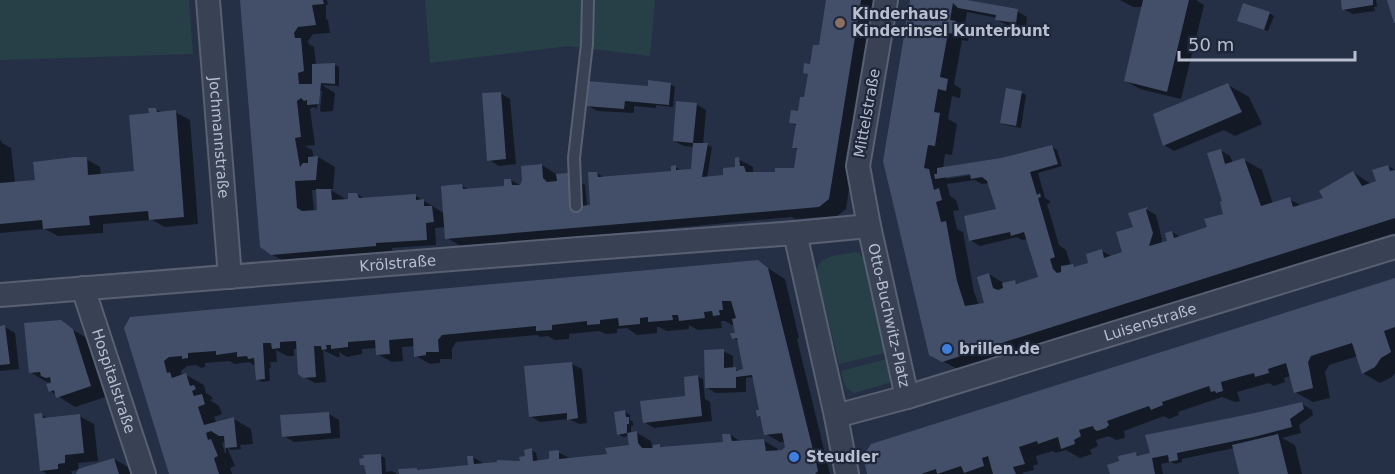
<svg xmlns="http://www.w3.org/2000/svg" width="1395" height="474" font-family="'DejaVu Sans',sans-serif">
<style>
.green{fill:#274047}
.shadow{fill:#0007;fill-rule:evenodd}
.building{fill:#434f68}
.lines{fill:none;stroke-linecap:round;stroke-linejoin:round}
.lane-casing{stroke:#586072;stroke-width:14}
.street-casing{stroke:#586072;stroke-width:26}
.lane{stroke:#394255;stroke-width:10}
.street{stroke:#394255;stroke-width:22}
.education-dot{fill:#8d6e63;stroke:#1e273b;stroke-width:2}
.shop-dot{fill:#3f7fe0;stroke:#1e273b;stroke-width:2}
.labels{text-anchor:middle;stroke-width:4.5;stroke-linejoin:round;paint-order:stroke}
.poi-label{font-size:15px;font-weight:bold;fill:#b7bece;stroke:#1e273b;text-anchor:start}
.street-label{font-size:15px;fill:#b7bece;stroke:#1e273b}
</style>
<rect width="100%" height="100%" fill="#253046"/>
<!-- green -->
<path class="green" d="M0 0H189L193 54 0 60Z
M425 0H655L650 56 568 46 430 63Z
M856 252 859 253 866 261 889 352 839 364 817 273C817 254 841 255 856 252Z
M890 358C892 367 897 378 888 383L854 393C844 389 843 380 841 371Z"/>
<!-- shadow -->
<path class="shadow" d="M241 0H327L328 5 326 4V19L328 20 330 33 313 34 308 41 309 44 314 47 316 65H334L339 67V86L322 85 335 93 333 111 323 112 320 111 322 91H318L317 109 313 107 310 109 315 145 305 146 312 150 314 158 318 157 335 167 333 189H329L349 201 357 194 365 199 416 196 445 214 462 186 470 190 506 188 511 180 521 186 542 165 559 176 568 175 585 185 587 207 590 206 597 173 605 178 672 173 675 167 683 171H692L694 147 684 146 674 141 696 104 706 110 703 145H707L712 147 707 178 725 176 736 168 738 159 753 167V172L774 174 795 170 798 150 794 147 797 126 791 123 799 112 805 98 810 75 804 72 811 66 820 47 828 0H877L850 157H846L853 161 846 209 837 216 795 219 792 217 609 234V236L464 248 447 238 446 227 435 228 436 245 392 248 393 255 289 264 271 254ZM312 190H318L319 212H314Z
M912 0H964L1017 11 1027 17 1026 28 1007 25 997 20V18L967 12 964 28 969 31 968 41 962 40 954 84 961 89 960 98 952 96 948 119 957 124 952 155 945 154 943 169 1002 159 1052 147 1057 150 1062 166 1038 173 1045 198 1050 201V203L1047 204 1059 245 1066 250 1071 266 1076 268 1090 264 1102 251 1113 257 1126 253 1132 229 1146 209 1156 215 1162 239 1161 244 1169 242 1172 232 1180 237 1208 228 1226 217 1220 150 1230 156 1233 163 1244 160 1262 170 1273 204 1289 199 1302 206 1325 199 1353 172 1371 184 1378 182 1388 166 1395 170V233L961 371 930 354ZM977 171V174L946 179V176ZM975 180 982 184 989 183 998 210 970 240 980 246 1017 237 1022 240 1028 239 1040 278 1020 285 1015 282 1005 284 989 274 986 304 979 305 974 292 963 232 957 229 953 211 959 210 956 200 950 196 947 184Z
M1120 0H1196L1204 5 1181 99 1140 89 1126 81 1143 7H1133Z
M1343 0H1376L1377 7H1374L1375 11 1353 14 1343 9Z
M1269 13 1274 16 1268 31 1243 23Z
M670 84 675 87 673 107 656 105V108L634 106V113L597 111 587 105 647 88Z
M1228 85 1249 97 1262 124 1235 136 1224 130 1174 151 1164 145Z
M500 93 510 99 516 164 499 166 489 160Z
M1022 93 1026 95 1021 128 1006 125 1001 123Z
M156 109 163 113 175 112 190 120 198 224 165 227 152 220 103 224V233L58 236 45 229 0 233V139L2 143 11 148 15 183 36 181 86 159 100 167 101 175 136 173 150 114Z
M758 262 785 279 799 338 797 339 830 474H367L381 456 385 458 386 472 392 471 397 474 416 469 420 471 470 466 473 457 486 465 521 461 526 457 532 450 536 453 538 462 551 460 558 452 571 459 608 456 631 448 629 436 623 437 618 434 625 412 630 415V420L633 422V426H631V433H637L651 441 652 449 659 446 664 448 724 443 730 435 742 442 764 441 778 449 779 452 787 448 786 442H780L766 434 762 418 758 416 761 411 754 379 750 377 746 378V392L716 393 706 387 723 351 733 356V369L740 371 744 370 739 341 733 338 737 334 735 325H732L725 321H721L722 328 698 330 689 325V329L667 331 659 327H657V333L637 335 627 328 617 329V333L606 334 599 331 569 334V339L555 340 548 336 540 337 537 335 456 342 452 349V359H440V363L430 364 416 356 415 346 402 347 403 361 392 362 377 354V348L362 349V354L347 357 339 352 340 357H337L323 350 326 382 315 383 304 377 298 349H294V356H287L276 350 277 362H270L271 368H269L270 381 262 382 257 379 256 366 249 362 235 364 229 361 205 363V367L201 368 196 365 187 366 181 371 182 376 186 375 204 385 206 393 211 396 213 399 210 400 219 406 222 414 214 417 217 423 234 419 251 429 253 444 240 445 241 449 231 450 227 447 235 466 230 468 232 474H171L125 328ZM226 442V453H225L222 443Z
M1395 279V373L1392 377 1380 383 1363 373 1358 356 1329 365 1325 372 1330 398 1313 402 1295 392 1291 376 1284 378 1285 382 1274 386 1269 383 1237 392 1240 401 1235 402 1222 397 1178 412 1179 415 1169 419 1164 416 1124 431 1125 436 1124 438 1116 440 1109 436 1096 440 1098 446 1090 450 1092 454 1080 458 1066 450 1056 453 1053 451 1036 456 1038 464 1033 466 1034 470 1022 473 1023 474H869Z
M60 322 90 340 108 396 75 407 50 391 55 382H47L30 372Z
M0 327H5L15 333 19 369 0 371Z
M572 364 582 369 587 423 579 424 569 419 540 422 530 416Z
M698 377 703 379 705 399 710 402 712 421 654 428 644 422 687 397Z
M1302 404 1312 410 1313 415 1299 425 1301 433 1282 438 1295 445 1302 474H1241L1234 448 1182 459V462L1175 464 1171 462 1161 464 1163 474H1111L1136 454 1141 457Z
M329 414 339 420 340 438 294 442 284 436Z
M42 415 49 419 79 416 94 424 98 461 78 463 79 470 114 459 135 471 136 474H78L79 470 71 471 72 474H47L41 470Z"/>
<!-- building -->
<path class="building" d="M240 0H323L324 4 312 5 316 25 298 27 294 33 295 38H301L304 71 298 73 299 84H312V64L335 63V84L321 83 319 104 307 105V100L304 101 301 98 297 101 301 137 295 138 300 167 303 163H308V157L318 156 316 180 295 181 297 208 302 211 317 210 316 189H331L332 200 348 199V193H357L359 198 416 194V200L424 199V206H432L434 222 426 223 427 240 376 243V246L271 255 260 247Z
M826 0H861L829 199 819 207 445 239 441 186 462 184 463 189 504 186V179H511L512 185H520L522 180 521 166 542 164 543 178 547 182 557 181 556 174 568 173 571 207 590 205 588 172H597L598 177 671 171V166L676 165V170L691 169 693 143H708L702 177 723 175V168L735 167V158L739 157 740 166H744L746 172H775V168H794L797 148H792L796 124 789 123 791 110 798 111 800 97H804L808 74 803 73 804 63 810 64 813 45H819Z
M910 0H967L1018 9 1016 23 995 20 996 15 958 8 953 3 950 20 956 21 954 34 948 33 940 77 948 79 946 91 938 89 934 112 940 113 935 146 928 145 924 168 929 169 934 190 939 188 942 200 936 202 941 222 946 221 957 281 965 306 984 303 977 277 989 273 993 288 998 290 1003 288 1002 283 1015 280 1016 284 1038 277 1024 232 1011 236 1010 232 969 241 964 216 996 209 987 181 982 177 971 179 970 174 935 179 934 174H937V168L1001 158 1052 145 1058 164 1030 172 1037 195 1040 193 1041 197 1038 198 1055 257 1050 259 1053 269 1057 273 1061 272V266L1073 264 1074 267 1088 263 1086 254 1102 249 1104 258 1122 252 1116 232 1133 227 1128 213 1148 207 1146 210 1153 233 1149 246 1167 241 1165 233 1172 231 1174 238 1207 227 1204 219 1223 214 1220 202 1222 201 1207 153 1221 149 1225 164 1244 158 1261 206 1290 197 1293 207 1323 198 1319 191 1353 171 1362 186 1376 181 1372 170 1388 165 1390 171 1395 170V218L942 362 929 355 883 161Z
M1143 0H1189L1167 92 1124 81Z
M1341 0H1373V5L1342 10Z
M1387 0H1395V23H1394Z
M1243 3 1270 12 1264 30 1237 21Z
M648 80 671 83 669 105 625 101 624 109 585 106 587 81 648 86Z
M1228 83 1242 112 1163 146 1153 114Z
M1006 88 1022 91 1016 126 1000 123Z
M501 92 506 159 487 161 482 93Z
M676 101 697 103 693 143 673 141Z
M148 108H156L157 112 176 110 184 217 149 220 148 211 89 216 90 225 43 229 42 220 0 224V183L35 180 33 162 74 157H87L88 175 134 171 129 115 149 113Z
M758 260 768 268 816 462 818 471 815 474H399L398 469 417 468V470L468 465 467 456H473L474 464 497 462V460L520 461 519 457 525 456 524 450 532 448 533 461 549 459V451L559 450V459L607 454 605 448 629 445 627 433 617 435 614 412 625 410 626 417H629V424H627V433L637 431 638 443 642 448H653V445L660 444V447L723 442 722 434H730L732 441 764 439 766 451 782 450 785 447 782 433 764 435 760 416 757 417 756 410H759L752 375 736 377V388H705L704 350 724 349V368L736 367V371L743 369 737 338 732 339 730 333H735L732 319 736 318 731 301H722L723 310H719L720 315 713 316 712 311 704 312 705 318 679 321 678 315H672L673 320 648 322V317L640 318V324L619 326 618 318 600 320V324L587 325V321L552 325V330L536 331V326L442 335 438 340 439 352H426V355L414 357 413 338 389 340 390 354 376 355 375 340 348 342V347L331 349V345H326L327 349 322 350 321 346H314L316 377 303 378 298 374 296 341 280 342V348L272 349 271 343H263L265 379 256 380 254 358 248 359 247 356 237 357V352L216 355V351L188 353V358L182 359V356L169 357 164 361 167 373 170 372 172 378 186 373 190 386 194 385 196 389 192 391 194 396 202 394 205 404 198 407 204 425 234 417 237 447 225 448 224 436H219L211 431 206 433 208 440 211 439 218 456 214 458 219 474H169L124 328 130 317Z
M1395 278V327L1384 331 1391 352 1381 358 1375 367 1362 374 1352 343 1311 356 1308 362 1313 388 1294 393 1286 363 1268 369 1269 373 1255 377 1254 373 1239 377 1221 382 1223 391 1216 393 1215 391 1211 392 1209 386 1162 402 1163 405 1151 410 1149 406 1107 421 1109 425 1106 428 1097 431 1094 429 1093 426 1079 430 1081 436 1074 440 1075 444 1061 449 1058 437 1038 444 1037 441 1019 447 1025 464 1013 467 1016 474H993L988 456 982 458 984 466 964 473 961 466 937 474 936 469 921 474H867L863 456 871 444Z
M61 320 73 329 91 386 56 398 54 390 49 392 46 384 51 383 50 377 46 378 41 376 40 372 29 373 24 323Z
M5 325 10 364 0 365V326Z
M572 362 578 418 567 420V413L529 417 524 366Z
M698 375 702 416 643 423 640 401 685 396 684 377Z
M1302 402 1304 409 1290 419 1292 427 1254 437 1177 453 1178 460 1169 462 1168 455 1152 458 1155 474H1110L1107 465 1119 461 1118 456 1136 452 1137 456 1150 453 1145 435 1250 414Z
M329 412 331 433 282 437 280 415Z
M42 413 43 418 80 414 84 453 65 455V463L58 464V469L40 471 34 414Z
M1278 434 1288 474H1239L1232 445Z
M381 454 382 474H366L364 465H360L359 459 364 458 363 455Z
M114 458 119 474H76L78 469Z"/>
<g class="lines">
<defs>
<path id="lane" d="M576 206 574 158 587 44 588 0"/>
<g id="street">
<path id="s1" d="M208 0 230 277"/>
<path id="s2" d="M886 0 858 166 869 226 907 397"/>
<path d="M795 233 836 416 847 474"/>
<path id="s3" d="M83 288 144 474"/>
<path id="s4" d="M0 295 579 249 795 233 869 226"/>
<path id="s5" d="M836 416 907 397 1395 247"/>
</g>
</defs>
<!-- lane casing -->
<use href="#lane" class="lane-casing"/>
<!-- street casing -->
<use href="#street" class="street-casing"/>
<!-- lane -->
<use href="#lane" class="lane"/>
<!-- street -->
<use href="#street" class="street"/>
</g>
<!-- markers -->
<circle class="education-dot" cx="840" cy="23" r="6"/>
<g class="shop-dot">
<circle cx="947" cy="349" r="6"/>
<circle cx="794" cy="457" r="6"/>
</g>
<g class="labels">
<!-- poi labels -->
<g class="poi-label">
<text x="852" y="19">Kinderhaus<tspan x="852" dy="17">Kinderinsel Kunterbunt</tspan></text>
<text x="959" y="354">brillen.de</text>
<text x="806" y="462">Steudler</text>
</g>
<!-- street labels -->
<g class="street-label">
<text transform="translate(867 113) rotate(-80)" y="5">Mittelstraße</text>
<text dy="5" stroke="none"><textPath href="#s1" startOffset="138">Jochmannstraße</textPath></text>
<text dy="5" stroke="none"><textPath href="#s4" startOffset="399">Krölstraße</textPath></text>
<text dy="5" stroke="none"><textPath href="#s2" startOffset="321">Otto-Buchwitz-Platz</textPath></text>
<text dy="5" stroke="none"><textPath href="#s5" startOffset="328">Luisenstraße</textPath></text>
<text dy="5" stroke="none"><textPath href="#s3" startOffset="98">Hospitalstraße</textPath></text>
</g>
</g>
<!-- scale -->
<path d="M1179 51v9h176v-9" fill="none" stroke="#b7bece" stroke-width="3"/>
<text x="1188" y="51" font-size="18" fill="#b7bece" stroke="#1e273b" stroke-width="4.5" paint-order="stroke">50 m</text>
</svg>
